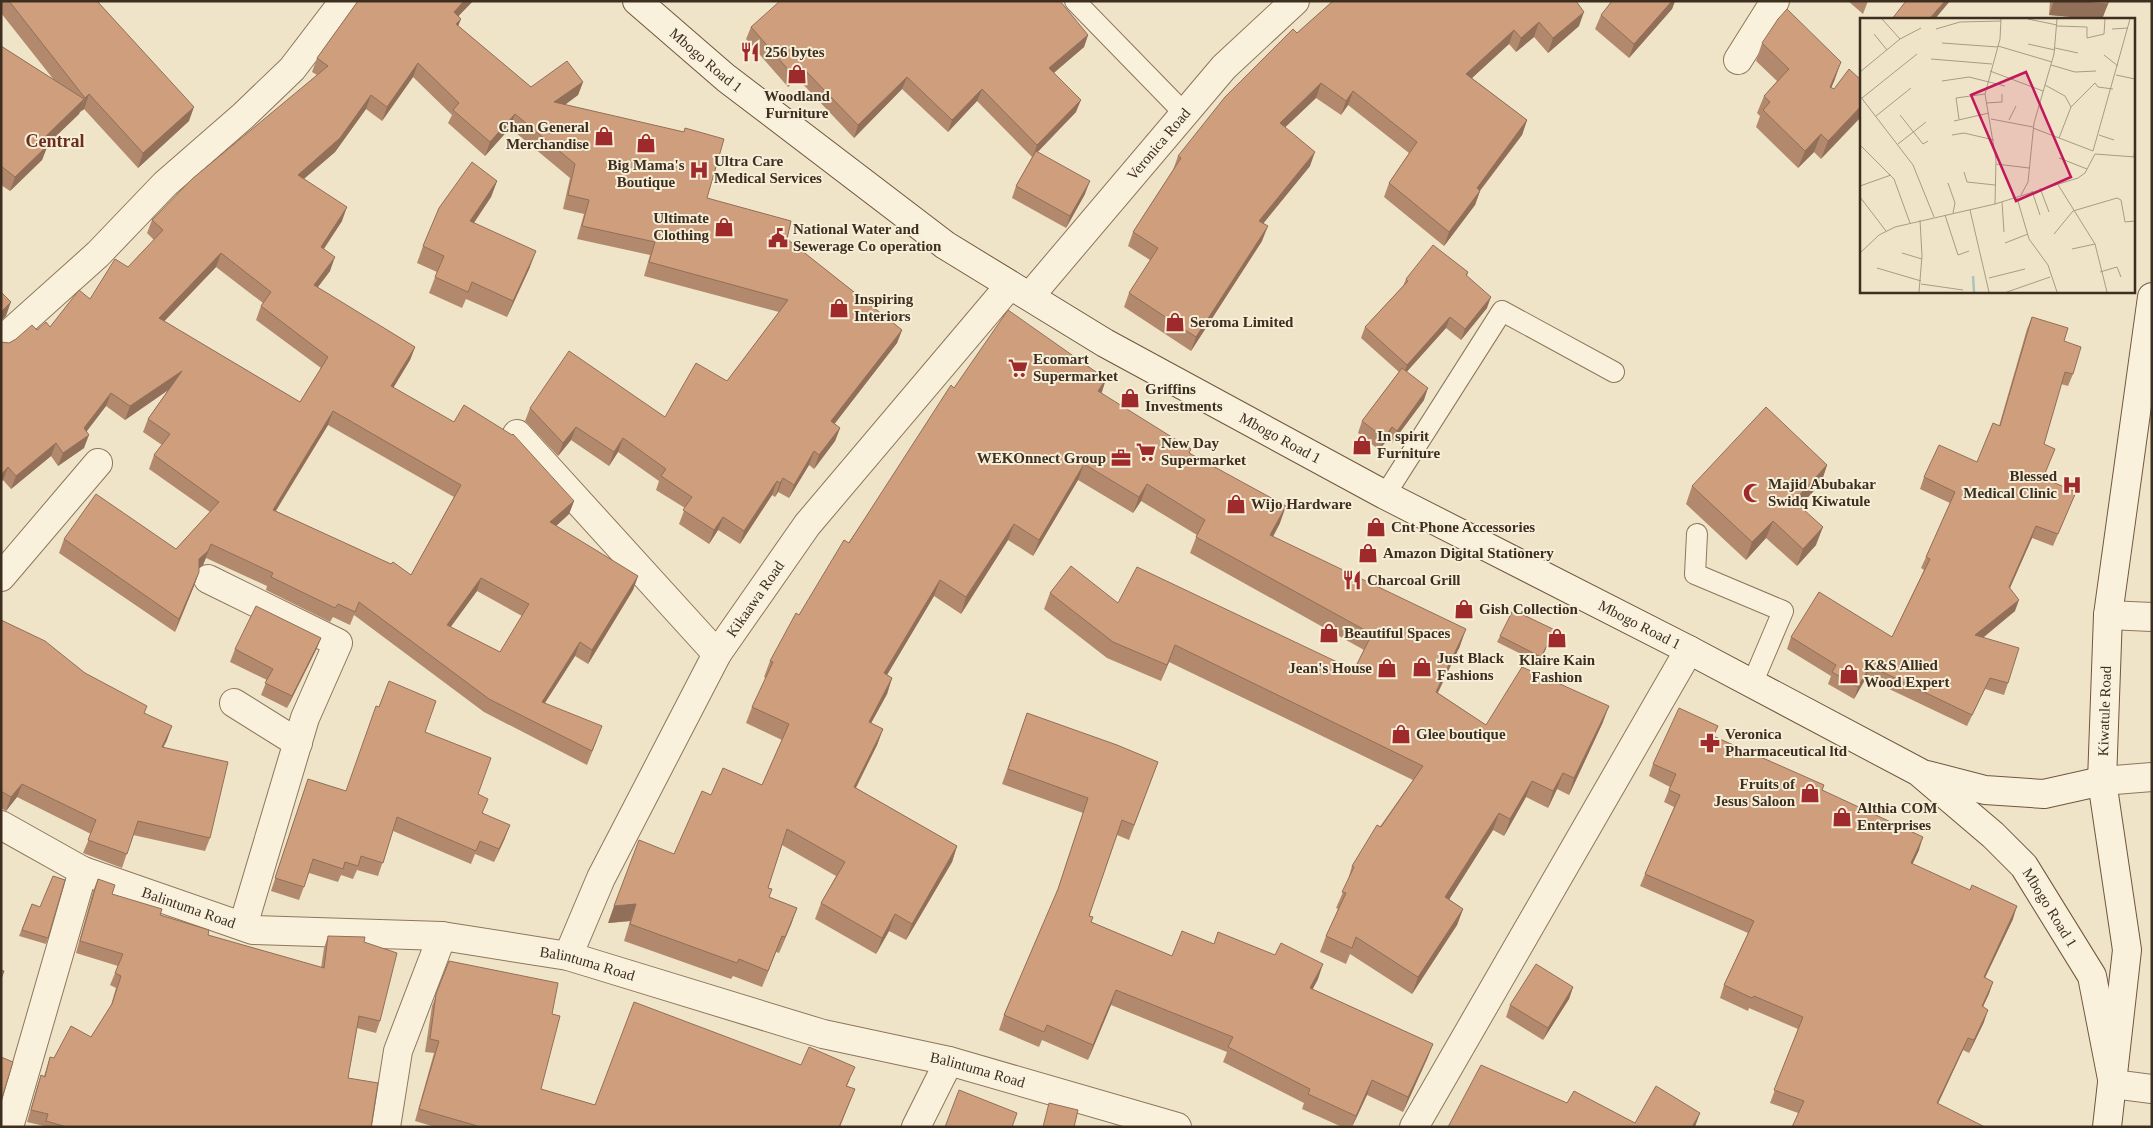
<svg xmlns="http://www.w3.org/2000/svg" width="2153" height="1128" font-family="Georgia,serif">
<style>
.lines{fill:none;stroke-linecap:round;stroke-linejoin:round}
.service-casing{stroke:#8d765c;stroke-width:22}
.minor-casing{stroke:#8d765c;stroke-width:30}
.secondary-casing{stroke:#6f573f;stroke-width:30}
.service{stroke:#faf1dc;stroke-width:20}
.minor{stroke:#faf1dc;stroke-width:28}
.secondary{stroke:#faf1dc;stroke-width:28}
.wall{fill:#b2896c;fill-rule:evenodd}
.shaded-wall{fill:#916f58}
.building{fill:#cf9f7d;stroke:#916f58;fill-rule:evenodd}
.labels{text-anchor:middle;stroke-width:4;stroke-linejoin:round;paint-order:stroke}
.poi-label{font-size:15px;font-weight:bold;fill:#3d2e20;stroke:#f7eed8;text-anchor:start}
.street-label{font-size:15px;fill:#3d2e20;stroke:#f7eed8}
.quarter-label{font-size:18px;font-weight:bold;fill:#6b2e1e;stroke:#f7eed8}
.inset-river{fill:none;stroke:#a9c4bc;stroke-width:2.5}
.inset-road{fill:none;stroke:#a89b85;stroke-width:1}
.view{fill:#c2185b;fill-opacity:0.15;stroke:#c2185b;stroke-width:2.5}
.inset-edge{fill:none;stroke:#3d2e20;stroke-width:2.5}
</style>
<rect width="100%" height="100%" fill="#f0e4c8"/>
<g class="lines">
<defs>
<path id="service" d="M1075 1 1185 114
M1385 495 1502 311 1614 372
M1697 534 1695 574 1783 611 1752 684"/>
<g id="minor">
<path d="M1738 60 1775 1"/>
<path id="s1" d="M1030 296 1224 67 1295 1"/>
<path d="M1 341 98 254 165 184 243 116 292 69 344 1"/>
<path d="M517 434 717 654"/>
<path d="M1 577 98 463"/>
<path d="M208 579 338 643 305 718 243 926"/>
<path d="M2108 615 2152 617"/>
<path d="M234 703 298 743"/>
<path d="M2102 781 2152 777"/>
<path id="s2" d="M1 825 83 871 253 930 442 936 568 956 823 1034 949 1061 1177 1127"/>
<path id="s3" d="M568 956 601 878 717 654 807 525 1010 285"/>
<path d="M2113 1084 2152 1089"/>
<path d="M9 1127 83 871"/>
<path d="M386 1127 398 1051 442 936"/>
<path d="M916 1127 949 1061"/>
<path d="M1414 1127 1689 650"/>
</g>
<g id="secondary">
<path id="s4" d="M637 1 726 78 945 245 1105 343 1385 495 1689 650 1919 772 1993 835 2024 866 2092 976 2113 1084"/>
<path d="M1927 775 1985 790 2044 794 2102 781"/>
<path id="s5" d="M2107 1127 2127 950 2102 781 2108 615 2152 297"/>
</g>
</defs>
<!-- service casing -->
<use href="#service" class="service-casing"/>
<!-- minor casing -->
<use href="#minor" class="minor-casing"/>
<!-- secondary casing -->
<use href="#secondary" class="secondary-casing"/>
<!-- service -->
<use href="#service" class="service"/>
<!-- minor -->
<use href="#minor" class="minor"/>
<!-- secondary -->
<use href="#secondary" class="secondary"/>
</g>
<!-- wall -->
<path class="wall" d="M1 1H97L189 121 138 168 84 109 80 112 79 114 47 145 42 160 10 191 1 185V46L54 80 1 13Z
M358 1H473L458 16V26L531 87 583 82 578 95 565 105 707 198 787 239 902 330 897 343 834 424 840 428 835 441 814 469 809 465 789 498 778 492 775 497 772 495 740 544 718 530 709 544 679 524 685 508 656 490 659 481 618 452 609 466 571 440 558 456 525 421 530 408 665 417 727 381 779 312 644 276 650 255 577 239 584 214 563 209 570 178 510 128 485 156 448 123 452 115 413 77 382 121 366 109 335 152 304 179 342 221 324 249 330 271 317 288 415 347 410 360 393 388 574 501 569 514 556 526 638 576 633 590 588 664 575 656 545 703 597 740 587 765 484 712 354 615 350 625 333 617 330 622 266 590 267 586 206 558 203 565 199 568V572L194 586 175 632 59 553 64 539 176 549 210 512 149 469 154 455 162 445 143 432 148 419 168 390 125 420 106 406 87 431 84 448 58 466 51 456 11 489 3 480 1 482V342L9 343 37 330 50 327 90 299 128 267 154 240 147 233 152 220 317 75 312 72 317 58ZM216 267 263 303 261 306 256 320 321 368 300 402 164 321ZM328 425 454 497 411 575 276 511ZM477 591 522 616 500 652 450 627Z
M1333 1 1579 26 1548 53 1534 37 1516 52 1509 44 1472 78 1527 120 1522 135 1480 191 1475 205 1444 246 1384 197 1389 183 1409 153 1348 105 1341 115 1316 98 1285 127 1310 166 1263 223 1262 241 1191 351 1124 307 1129 293 1150 260 1128 246 1133 232 1173 170 1178 156 1297 33Z
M1612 1H1675L1672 9 1629 58 1595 29 1601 15Z
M1848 1H1868L1863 14Z
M2050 1H2108V4L2102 19 2049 15Z
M751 27 1088 35 1084 47 1054 73 1076 112 1037 152 1085 194 1066 228 1012 198 1016 186 1032 157 977 101 948 132 902 89 854 138 797 78 788 87 746 39Z
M1762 43 1835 79 1831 88 1834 89 1862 81 1821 159 1814 152 1798 168 1756 127 1760 116 1757 113 1764 96 1777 81 1756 61Z
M497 181 491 197 474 223 530 267 507 317 466 299 462 308 429 293 437 272 417 263 423 246Z
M1468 272 1467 276 1487 308 1461 340 1446 328 1406 372 1424 400 1392 443 1388 439 1379 450 1358 433 1362 421 1399 372 1361 338 1365 327 1403 286 1406 279Z
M2032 317 2064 341 2073 374 2068 386 2061 384 2044 444V479L2076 492 2053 546 2032 538 2010 588 2015 611 1983 638 2008 683 2004 695 1985 689 1967 726 1866 678 1854 699 1828 684 1831 676 1787 649 1791 637H1892L1924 570 1921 568 1926 557 1950 503 1920 489 1924 477 1977 462 1999 426 2027 329Z
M1106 379 1101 393 1190 453 1280 523 1273 537 1460 646 1438 693 1486 725 1603 722 1569 795 1557 789 1548 808 1526 797 1504 836 1493 830 1449 899 1463 909 1457 925 1412 994 1350 954 1346 964 1320 952 1326 936 1338 909 1336 908 1347 883 1352 866 1413 780 1169 662 1161 681 1107 658 1044 609 1050 593 1118 603 1354 670 1364 650 1190 553 1197 535 1141 501 1133 513 1078 480 1033 556 1008 540 961 614 934 596 887 675 892 678 887 694 871 723 883 729 877 745 856 788 957 846 952 862 906 940 889 931 876 954 815 919 821 903 836 876 782 845 768 888 769 897 797 908 779 953 776 952 762 987 733 976 731 979 624 941 630 921 608 923 674 854 711 795 762 785 782 740 746 723 752 707 766 678 764 677 770 661 799 615 954 388Z
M1827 465 1821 483 1800 506 1816 545 1797 566 1766 538 1746 560 1686 504 1692 486Z
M1 620 85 673 145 713 167 740 163 747 210 838 205 851 133 835 122 868 83 853 91 834 17 797 6 811 1 808Z
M1555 630 1539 663 1497 642 1500 636Z
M321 638 316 650 287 708 261 695 267 680 230 662 235 649Z
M1027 713 1158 762 1129 840 1117 835 1089 916 1091 922 1172 956 1214 944 1318 979 1312 989 1433 1044 1427 1059 1403 1112 1367 1095 1352 1127H1342L1302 1109 1304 1103 1223 1062 1227 1052 1111 1005 1088 1060 1042 1040 1039 1047 999 1030 1004 1015 1056 895 1083 813 1002 784Z
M1718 726 1714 736 1823 790 1919 850 1912 864 2013 919 1985 978 1993 982 1983 1007 1984 1022 1969 1053 1963 1050 1938 1104 1798 1113 1770 1103 1798 1029 1749 1008 1748 1011 1720 998 1724 985 1748 933 1640 886 1645 874 1674 807 1664 802 1670 787 1649 776 1653 764Z
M425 732 478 794 483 813 505 838 494 862 475 854 471 864 393 831 378 876 357 870 353 879 341 875 338 882 309 873 299 900 271 891 308 779 346 791Z
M98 879 112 894 208 935 321 968 324 948 328 936 364 942 380 1021 376 1033 357 1028 348 1078 371 1127H44V1126L27 1122 37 1087 41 1075 44 1076 50 1057 54 1058 91 1037 111 1005 116 988 110 985 118 966 76 953 93 891Z
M32 904 48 938 46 944 19 936Z
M449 961 552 1014 541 1089 595 1105 801 1065 850 1079 847 1086 855 1089 840 1127H435L415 1121 434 1053 425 1052 432 1006Z
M1573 987 1569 999 1543 1040 1506 1017 1510 1005Z"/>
<!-- shaded-wall -->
<path class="shaded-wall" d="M464 1H473L449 26 454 12Z
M1672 1H1675L1672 9 1629 58 1634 44Z
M1945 1H1950L1935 19H1929Z
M2054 1H2069L2108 4 2102 19H2094L2049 15Z
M1584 12 1579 26 1548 53 1553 38Z
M461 19 456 32V24Z
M1539 22 1534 37 1516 52 1521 38Z
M1514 30 1509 44 1461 88 1466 74Z
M1088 35 1084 47 1045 80 1049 68Z
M1841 62 1835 79 1824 105 1830 87Z
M418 63 413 77 382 121 387 107Z
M801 66 797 78 788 87 792 74Z
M907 77 902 89 854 138 858 125Z
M583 82 578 95 549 116 554 102Z
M1321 83 1316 98 1275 137 1280 123Z
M982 89 977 101 948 132 952 120Z
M1353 91 1348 105 1341 115 1346 101Z
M89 94 84 109 80 112 85 98Z
M371 95 366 109 335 152 293 188 298 175Z
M84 99 79 114 37 154 42 140Z
M1081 100 1076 112 1033 157 1037 145Z
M1862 105V116L1821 159 1828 141Z
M194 107 189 121 138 168 143 153Z
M515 114 510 128 485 156 490 142Z
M1527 120 1522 135 1471 202 1477 188Z
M1821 134 1814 152 1798 168 1805 151Z
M48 145 42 160 10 191 15 177Z
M1315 152 1310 166 1254 235 1259 221Z
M497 181 491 197 464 237 470 221Z
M1090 181 1085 194 1066 228 1070 216Z
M1480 191 1475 205 1444 246 1449 232Z
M347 207 342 221 316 260 321 247Z
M1268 226 1262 241 1191 351 1196 337Z
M536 251 530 267 507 317 513 301Z
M221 253 216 267 154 332 159 318Z
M335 257 330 271 309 299 314 285Z
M1491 297 1487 308 1461 340 1465 329Z
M11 302 6 316 1 321V312Z
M1450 317 1446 328 1403 376 1407 365Z
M902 330 897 343 826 435 831 421Z
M415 347 410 360 386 400 391 386Z
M182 371 177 384 125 420 130 406Z
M1106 379 1101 395 1098 391Z
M1428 388 1424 400 1392 443 1397 431Z
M111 393 106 406 79 441 84 428Z
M333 411 328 425 268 523 273 510Z
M576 427 571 440 558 456 563 443Z
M1392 427 1388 439 1379 450 1384 438Z
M840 428 835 441 814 469 819 455Z
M89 435 84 448 58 466 63 453Z
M623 438 618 452 609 466 614 452Z
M56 443 51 456 11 489 16 476Z
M814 451 809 465 789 498 794 485Z
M1084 464 1078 480 1033 556 1039 540Z
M1827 465 1821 483 1788 519 1794 501Z
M8 467 3 480 1 482V475Z
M783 478 778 492 775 497 780 483Z
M777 481 772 495 740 544 744 531Z
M1147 484 1141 501 1133 513 1139 497Z
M574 501 569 514 545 536 550 522Z
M1286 506 1280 523 1264 552 1270 535Z
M723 517 718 530 709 544 714 530Z
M1773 521 1766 538 1746 560 1752 542Z
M1014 524 1008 540 961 614 966 597Z
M2036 526 2032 538 2005 599 2009 587Z
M1823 527 1816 545 1797 566 1803 549Z
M211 544 203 565 194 573 199 559Z
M199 572 194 586 175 632 179 619Z
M638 576 633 590 588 664 592 650Z
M481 578 477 591 442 639 447 625Z
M940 580 934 596 878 690 884 673Z
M2019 600 2015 611 1971 647 1975 635Z
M1466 629 1460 646 1430 708 1436 692Z
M1555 630 1552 636 1539 663 1541 657Z
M321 638 316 650 287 708 292 696Z
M580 642 575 656 537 715 542 702Z
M1175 645 1169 662 1161 681 1167 665Z
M1870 666 1866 678 1854 699 1858 687Z
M892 678 887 694 863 738 869 722Z
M1609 706 1603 722 1569 795 1574 778Z
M172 726 167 740 157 760 162 747Z
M883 729 877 745 848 803 854 787Z
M1563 773 1557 789 1548 808 1553 791Z
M1532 781 1526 797 1504 836 1510 819Z
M22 784 17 797 6 811 11 797Z
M1499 813 1493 830 1440 914 1445 897Z
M510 825 505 838 494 862 499 849Z
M1923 837 1919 850 1907 876 1911 863Z
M957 846 952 862 906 940 912 924Z
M636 904 630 921 608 923 614 906Z
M2017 906 2013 919 1979 990 1984 977Z
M797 908 791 925 779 953 785 937Z
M1463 909 1457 925 1412 994 1418 977Z
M895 914 889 931 876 954 882 938Z
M782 936 776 952 762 987 768 971Z
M1323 964 1318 979 1305 1004 1310 988Z
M1993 982 1989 994 1977 1019 1982 1006Z
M1573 987 1569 999 1543 1040 1548 1028Z
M1116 990 1111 1005 1088 1060 1093 1045Z
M1988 1010 1984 1022 1969 1053 1974 1040Z
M1968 1038 1963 1050 1932 1116 1937 1103Z
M1433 1044 1427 1059 1403 1112 1408 1097Z
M1372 1080 1367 1095 1352 1127 1356 1116Z
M1700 1113 1695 1127H1692Z"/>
<!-- building -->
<path class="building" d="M9 1H97L194 107 143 153 89 94 85 98Z
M358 1H464L454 12 461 19 456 24 531 87 567 61 583 82 554 102 684 132 685 128 724 139 707 198 791 221 787 239 902 330 831 421 840 428 819 455 814 451 794 485 783 478 780 483 777 481 744 531 723 517 714 530 683 510 692 497 661 476 666 469 623 438 614 452 576 427 563 443 530 408 569 351 665 417 696 363 727 381 788 300 649 262 655 242 582 226 589 200 568 195 575 164 515 114 490 142 453 110 459 103 418 63 387 107 371 95 340 138 298 175 347 207 321 247 335 257 314 285 415 347 391 386 454 422 464 405 512 435 513 434 574 501 550 522 638 576 592 650 580 642 542 702 602 726 592 751 489 699 359 602 355 612 338 604 335 608 271 577 273 573 211 544 208 551 199 559V572L179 619 64 539 96 494 176 549 219 502 154 455 170 434 148 419 182 371 130 406 111 393 84 428 89 435 63 453 56 443 16 476 8 467 1 475V342L9 343 16 339 32 325 37 330 46 322 50 327 79 290 90 299 115 259 128 267 163 230 152 220 192 179 328 66 317 58ZM221 253 271 292 261 306 328 357 300 402 159 318ZM333 411 461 485 411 575 393 562 391 564 273 510ZM481 578 529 604 500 652 447 625Z
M780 1H1060L1088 35 1049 68 1081 100 1037 145 982 89 952 120 907 77 858 125 801 66 792 74 751 27Z
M1333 1H1576L1584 12 1553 38 1539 22 1521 38 1514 30 1466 74 1527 120 1477 188 1480 191 1449 232 1389 183 1417 142 1353 91 1346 101 1321 83 1280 123 1315 152 1259 221 1268 226 1196 337 1129 293 1158 248 1133 232 1181 158 1178 156 1225 97 1293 29 1297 33Z
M1612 1H1672L1634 44 1601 15Z
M1906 1H1945L1929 19H1892Z
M2069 1H2108V4Z
M1787 9 1841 62 1830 87 1834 89 1849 69 1862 81V105L1828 141 1821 134 1805 151 1763 110 1770 102 1764 96 1789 69 1762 43 1778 19Z
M1 46 84 99 42 140 48 145 15 177 1 166Z
M1036 151 1090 181 1070 216 1016 186Z
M472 162 497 181 470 221 536 251 513 301 472 282 468 292 435 277 444 256 423 246 439 208Z
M1433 245 1468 272 1466 275 1491 297 1465 329 1450 317 1407 365 1365 327 1408 281 1406 279Z
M1 292 11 302 1 312Z
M1008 310 1106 379 1098 391 1191 449 1189 453 1286 506 1270 535 1466 629 1436 692 1486 725 1522 667 1609 706 1574 778 1563 773 1553 791 1532 781 1510 819 1499 813 1445 897 1463 909 1418 977 1356 937 1352 948 1326 936 1346 893 1342 892 1354 867 1352 866 1377 825 1381 827 1423 766 1175 645 1167 665 1113 642 1050 593 1071 566 1118 603 1137 567 1354 670 1372 634 1196 537 1205 520 1147 484 1139 497 1084 464 1039 540 1014 524 966 597 940 580 884 673 892 678 869 722 883 729 854 787 957 846 912 924 895 914 882 938 821 903 845 862 787 829 768 888 772 889 769 897 797 908 785 937 782 936 768 971 739 959 737 963 630 924 636 904 614 906 639 840 674 854 702 791 711 795 723 768 762 785 789 724 752 707 773 662 770 661 796 613 799 615 844 540 849 543 951 385 954 388Z
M2032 317 2068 328 2064 341 2081 347 2073 374 2065 372 2044 444 2055 449 2043 478 2076 492 2058 534 2036 526 2009 587 2019 600 1975 635 2019 648 2008 683 1990 678 1972 715 1870 666 1858 687 1832 672 1836 665 1791 637 1819 592 1892 637 1930 559 1926 557 1955 492 1924 477 1939 445 1977 462 1993 423 2000 426Z
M1402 368 1428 388 1397 431 1392 427 1384 438 1362 421Z
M1766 407 1827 465 1794 501 1823 527 1803 549 1773 521 1752 542 1692 486Z
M256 606 321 638 292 696 265 683 273 669 235 649Z
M1513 610 1555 630 1541 657 1500 636Z
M1 620 45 641 85 673 147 706 144 713 172 726 162 747 228 762 210 838 138 821 127 854 88 840 96 820 22 784 11 797 1 791Z
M389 681 436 701 425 732 491 758 478 794 488 799 482 813 510 825 499 849 480 841 476 851 397 817 383 863 361 856 358 866 345 862 343 869 313 859 304 887 275 878 308 779 346 791 376 706 379 707Z
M1679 708 1718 726 1713 736 1824 785 1822 790 1923 837 1911 863 1970 890 1972 885 2017 906 1984 977 1993 982 1982 1006 1988 1010 1974 1040 1968 1038 1937 1103 1985 1127H1792L1804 1101 1774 1090 1803 1017 1754 996 1752 998 1724 985 1754 921 1645 874 1680 795 1669 790 1676 774 1653 764Z
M1027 713 1117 745 1158 762 1134 825 1122 820 1089 916 1093 917 1091 922 1172 956 1182 931 1214 944 1218 932 1275 955 1281 943 1323 964 1310 988 1433 1044 1408 1097 1372 1080 1356 1116 1308 1094 1310 1089 1228 1047 1233 1037 1116 990 1093 1045 1047 1025 1044 1032 1004 1015 1058 889 1088 798 1008 769Z
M53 876 65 880 48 938 22 930 32 904 40 907Z
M98 879 115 885 112 894 162 909 160 915 209 930 208 935 324 968 328 936 365 937 364 942 397 953 380 1021 359 1016 348 1078 378 1083 371 1127H67L46 1121 48 1114 31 1110 41 1075 45 1077 50 1057 54 1058 71 1026 91 1037 112 1004 121 976 115 973 123 954 80 941Z
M449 961 558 983 552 1014 560 1016 541 1089 595 1105 634 1002 801 1065 809 1047 855 1067 846 1086 855 1089 839 1127H481L419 1109 439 1041 430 1039 436 994Z
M1536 964 1573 987 1548 1028 1510 1005Z
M1 970 4 971 1 979Z
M1 1057 13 1062 1 1101Z
M1481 1065 1567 1103 1574 1091 1635 1123 1656 1086 1700 1113 1692 1127H1448Z
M959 1090 1017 1113 1012 1127H945Z
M1049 1103 1078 1110 1074 1127H1043Z"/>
<!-- icons -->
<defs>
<symbol id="restaurant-bare" viewBox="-9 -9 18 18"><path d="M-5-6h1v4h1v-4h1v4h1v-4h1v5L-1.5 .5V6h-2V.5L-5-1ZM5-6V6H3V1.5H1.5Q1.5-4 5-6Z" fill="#9e2a2b" stroke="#f7eed8" stroke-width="2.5" paint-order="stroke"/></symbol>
<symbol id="shop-bare" viewBox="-9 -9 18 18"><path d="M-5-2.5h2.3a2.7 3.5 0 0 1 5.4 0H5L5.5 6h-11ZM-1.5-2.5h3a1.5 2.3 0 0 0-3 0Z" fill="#9e2a2b" stroke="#f7eed8" stroke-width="2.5" paint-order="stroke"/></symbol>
<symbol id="hospital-bare" viewBox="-9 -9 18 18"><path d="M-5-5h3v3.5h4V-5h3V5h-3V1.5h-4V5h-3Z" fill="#9e2a2b" stroke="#f7eed8" stroke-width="2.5" paint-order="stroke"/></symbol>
<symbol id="civic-bare" viewBox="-9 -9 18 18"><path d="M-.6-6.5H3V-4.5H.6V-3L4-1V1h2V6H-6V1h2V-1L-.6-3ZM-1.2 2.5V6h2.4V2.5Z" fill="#9e2a2b" stroke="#f7eed8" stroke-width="2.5" paint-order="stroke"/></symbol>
<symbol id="supermarket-bare" viewBox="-9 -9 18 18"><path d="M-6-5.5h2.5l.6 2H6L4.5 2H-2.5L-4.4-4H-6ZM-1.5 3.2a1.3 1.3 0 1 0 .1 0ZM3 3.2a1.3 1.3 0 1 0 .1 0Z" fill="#9e2a2b" stroke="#f7eed8" stroke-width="2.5" paint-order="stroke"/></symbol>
<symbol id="office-bare" viewBox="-9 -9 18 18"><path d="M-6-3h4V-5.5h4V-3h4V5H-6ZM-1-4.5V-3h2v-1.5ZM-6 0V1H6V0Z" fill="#9e2a2b" stroke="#f7eed8" stroke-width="2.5" paint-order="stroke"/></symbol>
<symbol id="mosque-bare" viewBox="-9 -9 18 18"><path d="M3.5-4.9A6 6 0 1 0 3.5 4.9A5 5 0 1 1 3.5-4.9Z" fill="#9e2a2b" stroke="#f7eed8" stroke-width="2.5" paint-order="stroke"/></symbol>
<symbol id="pharmacy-bare" viewBox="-9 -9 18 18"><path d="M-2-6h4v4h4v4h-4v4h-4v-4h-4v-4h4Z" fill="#9e2a2b" stroke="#f7eed8" stroke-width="2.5" paint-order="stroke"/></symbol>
</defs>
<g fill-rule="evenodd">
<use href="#restaurant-bare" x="736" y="38" width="28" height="28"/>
<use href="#shop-bare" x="783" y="60" width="28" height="28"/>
<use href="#shop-bare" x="590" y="122" width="28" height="28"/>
<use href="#shop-bare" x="632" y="129" width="28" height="28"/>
<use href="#hospital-bare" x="685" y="156" width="28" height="28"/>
<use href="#shop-bare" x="710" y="213" width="28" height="28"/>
<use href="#civic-bare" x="764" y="224" width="28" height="28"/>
<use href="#shop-bare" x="825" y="294" width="28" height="28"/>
<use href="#shop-bare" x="1161" y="308" width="28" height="28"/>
<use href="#supermarket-bare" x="1004" y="354" width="28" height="28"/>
<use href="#shop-bare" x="1116" y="384" width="28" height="28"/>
<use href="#shop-bare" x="1348" y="431" width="28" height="28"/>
<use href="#supermarket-bare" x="1132" y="438" width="28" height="28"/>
<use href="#office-bare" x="1107" y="444" width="28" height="28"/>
<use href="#hospital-bare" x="2058" y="471" width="28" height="28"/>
<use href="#mosque-bare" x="1739" y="479" width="28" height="28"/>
<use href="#shop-bare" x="1222" y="490" width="28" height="28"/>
<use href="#shop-bare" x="1362" y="513" width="28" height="28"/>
<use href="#shop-bare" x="1354" y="539" width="28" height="28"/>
<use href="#restaurant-bare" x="1338" y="566" width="28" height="28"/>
<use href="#shop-bare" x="1450" y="595" width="28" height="28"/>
<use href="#shop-bare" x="1315" y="619" width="28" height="28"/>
<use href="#shop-bare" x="1543" y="624" width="28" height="28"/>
<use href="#shop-bare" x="1408" y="653" width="28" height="28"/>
<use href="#shop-bare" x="1373" y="654" width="28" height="28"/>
<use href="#shop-bare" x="1835" y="660" width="28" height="28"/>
<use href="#shop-bare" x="1387" y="720" width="28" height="28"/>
<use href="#pharmacy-bare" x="1696" y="729" width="28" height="28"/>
<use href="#shop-bare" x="1796" y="779" width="28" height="28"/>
<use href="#shop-bare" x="1828" y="803" width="28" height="28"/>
</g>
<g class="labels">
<!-- poi labels -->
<g class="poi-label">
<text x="765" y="57">256 bytes</text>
<text x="797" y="101" text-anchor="middle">Woodland<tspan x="797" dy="17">Furniture</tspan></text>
<text x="589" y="132" text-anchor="end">Chan General<tspan x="589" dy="17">Merchandise</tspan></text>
<text x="714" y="166">Ultra Care<tspan x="714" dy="17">Medical Services</tspan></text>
<text x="646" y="170" text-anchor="middle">Big Mama's<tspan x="646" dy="17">Boutique</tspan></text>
<text x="709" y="223" text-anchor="end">Ultimate<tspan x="709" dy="17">Clothing</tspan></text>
<text x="793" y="234">National Water and<tspan x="793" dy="17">Sewerage Co operation</tspan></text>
<text x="854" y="304">Inspiring<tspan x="854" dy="17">Interiors</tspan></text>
<text x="1190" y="327">Seroma Limited</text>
<text x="1033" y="364">Ecomart<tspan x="1033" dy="17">Supermarket</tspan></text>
<text x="1145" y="394">Griffins<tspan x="1145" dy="17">Investments</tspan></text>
<text x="1377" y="441">In spirit<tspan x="1377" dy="17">Furniture</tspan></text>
<text x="1161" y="448">New Day<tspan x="1161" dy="17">Supermarket</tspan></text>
<text x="1106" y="463" text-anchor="end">WEKOnnect Group</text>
<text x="2057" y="481" text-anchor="end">Blessed<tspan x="2057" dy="17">Medical Clinic</tspan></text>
<text x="1768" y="489">Majid Abubakar<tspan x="1768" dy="17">Swidq Kiwatule</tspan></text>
<text x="1251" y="509">Wijo Hardware</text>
<text x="1391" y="532">Cnt Phone Accessories</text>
<text x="1383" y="558">Amazon Digital Stationery</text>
<text x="1367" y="585">Charcoal Grill</text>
<text x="1479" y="614">Gish Collection</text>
<text x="1344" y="638">Beautiful Spaces</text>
<text x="1437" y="663">Just Black<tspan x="1437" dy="17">Fashions</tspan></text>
<text x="1557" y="665" text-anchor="middle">Klaire Kain<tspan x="1557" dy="17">Fashion</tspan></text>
<text x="1864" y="670">K&amp;S Allied<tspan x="1864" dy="17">Wood Expert</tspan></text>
<text x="1372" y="673" text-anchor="end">Jean's House</text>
<text x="1416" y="739">Glee boutique</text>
<text x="1725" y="739">Veronica<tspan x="1725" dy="17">Pharmaceutical ltd</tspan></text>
<text x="1795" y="789" text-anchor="end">Fruits of<tspan x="1795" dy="17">Jesus Saloon</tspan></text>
<text x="1857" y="813">Althia COM<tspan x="1857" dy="17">Enterprises</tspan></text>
</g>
<!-- street labels -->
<g class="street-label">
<text dy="5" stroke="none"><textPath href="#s4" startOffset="91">Mbogo Road 1</textPath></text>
<text dy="5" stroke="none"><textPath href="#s1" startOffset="199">Veronica Road</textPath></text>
<text dy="5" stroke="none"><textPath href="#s4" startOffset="780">Mbogo Road 1</textPath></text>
<text dy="5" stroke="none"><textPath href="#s3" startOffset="404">Kikaawa Road</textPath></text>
<text dy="5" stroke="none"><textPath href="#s4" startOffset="1185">Mbogo Road 1</textPath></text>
<text dy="5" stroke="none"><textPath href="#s5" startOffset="419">Kiwatule Road</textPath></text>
<text dy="5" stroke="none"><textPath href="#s2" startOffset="206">Balintuma Road</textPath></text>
<text dy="5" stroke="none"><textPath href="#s4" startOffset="1691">Mbogo Road 1</textPath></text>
<text dy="5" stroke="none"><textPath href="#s2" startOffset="611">Balintuma Road</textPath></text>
<text dy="5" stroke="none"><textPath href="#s2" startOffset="1016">Balintuma Road</textPath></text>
</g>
<!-- quarter labels -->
<g class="quarter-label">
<text x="55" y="147">Central</text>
</g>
</g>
<!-- overview -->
<g transform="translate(1860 18)">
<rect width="275" height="275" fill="#f0e4c8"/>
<path class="inset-river" d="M113 258 114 274"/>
<path class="inset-road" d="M22 1 40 21M168 1 197 7M197 8 227 9V20L244 16 245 1M76 11 100 4 141 3M252 11 268 10M14 16 27 32M82 25 138 29M168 26 195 32M138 28 192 44M195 30 218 35M244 37 258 48M71 41 132 46M191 47 215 54 236 53M130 53 183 73M0 54 40 21 61 10M256 57 275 61M82 63 109 59 145 68M185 67 205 78 211 89 199 120M0 78 53 147 74 199M2 80 57 36M126 85 142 84V76M211 89 235 65 238 69 253 71M40 97 63 126 68 123M16 98 51 70M99 101 96 80 125 76M131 101 173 109M149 102 156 88M94 103 129 95M173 110 233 133M92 117 104 115 134 122M239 117 254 122M38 126 66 104M0 127 34 161 50 205M233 133 270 1M274 139 275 123M199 140 227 151M136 146 169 150M104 154 107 164 135 167M88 165 95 185 93 195M197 165 235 226 247 274M0 168 31 157M180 170 189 194M172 173 180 197M161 177 168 164 174 105 194 36 197 1M0 179 26 213M157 180 169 221 188 247 197 274M142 184 144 214M135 186 136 142 125 76 140 21 141 1M110 192 129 274M85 197 98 237 109 233M194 216 213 193 257 180 261 182 265 204 275 203M145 225 168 216M212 231 235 226M0 235 19 217 35 209 135 186 218 160 225 155 235 136 275 139M42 235 62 241M17 250 61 263M240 254 257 249 261 259M129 260 165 251M61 266 103 272M59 274 62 238 60 202M147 274 190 259"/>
<path class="view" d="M166 54 211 159 156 183 111 77Z"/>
<rect width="275" height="275" class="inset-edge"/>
</g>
<!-- border -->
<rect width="2153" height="1128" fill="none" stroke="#3d2e20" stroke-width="5"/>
</svg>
